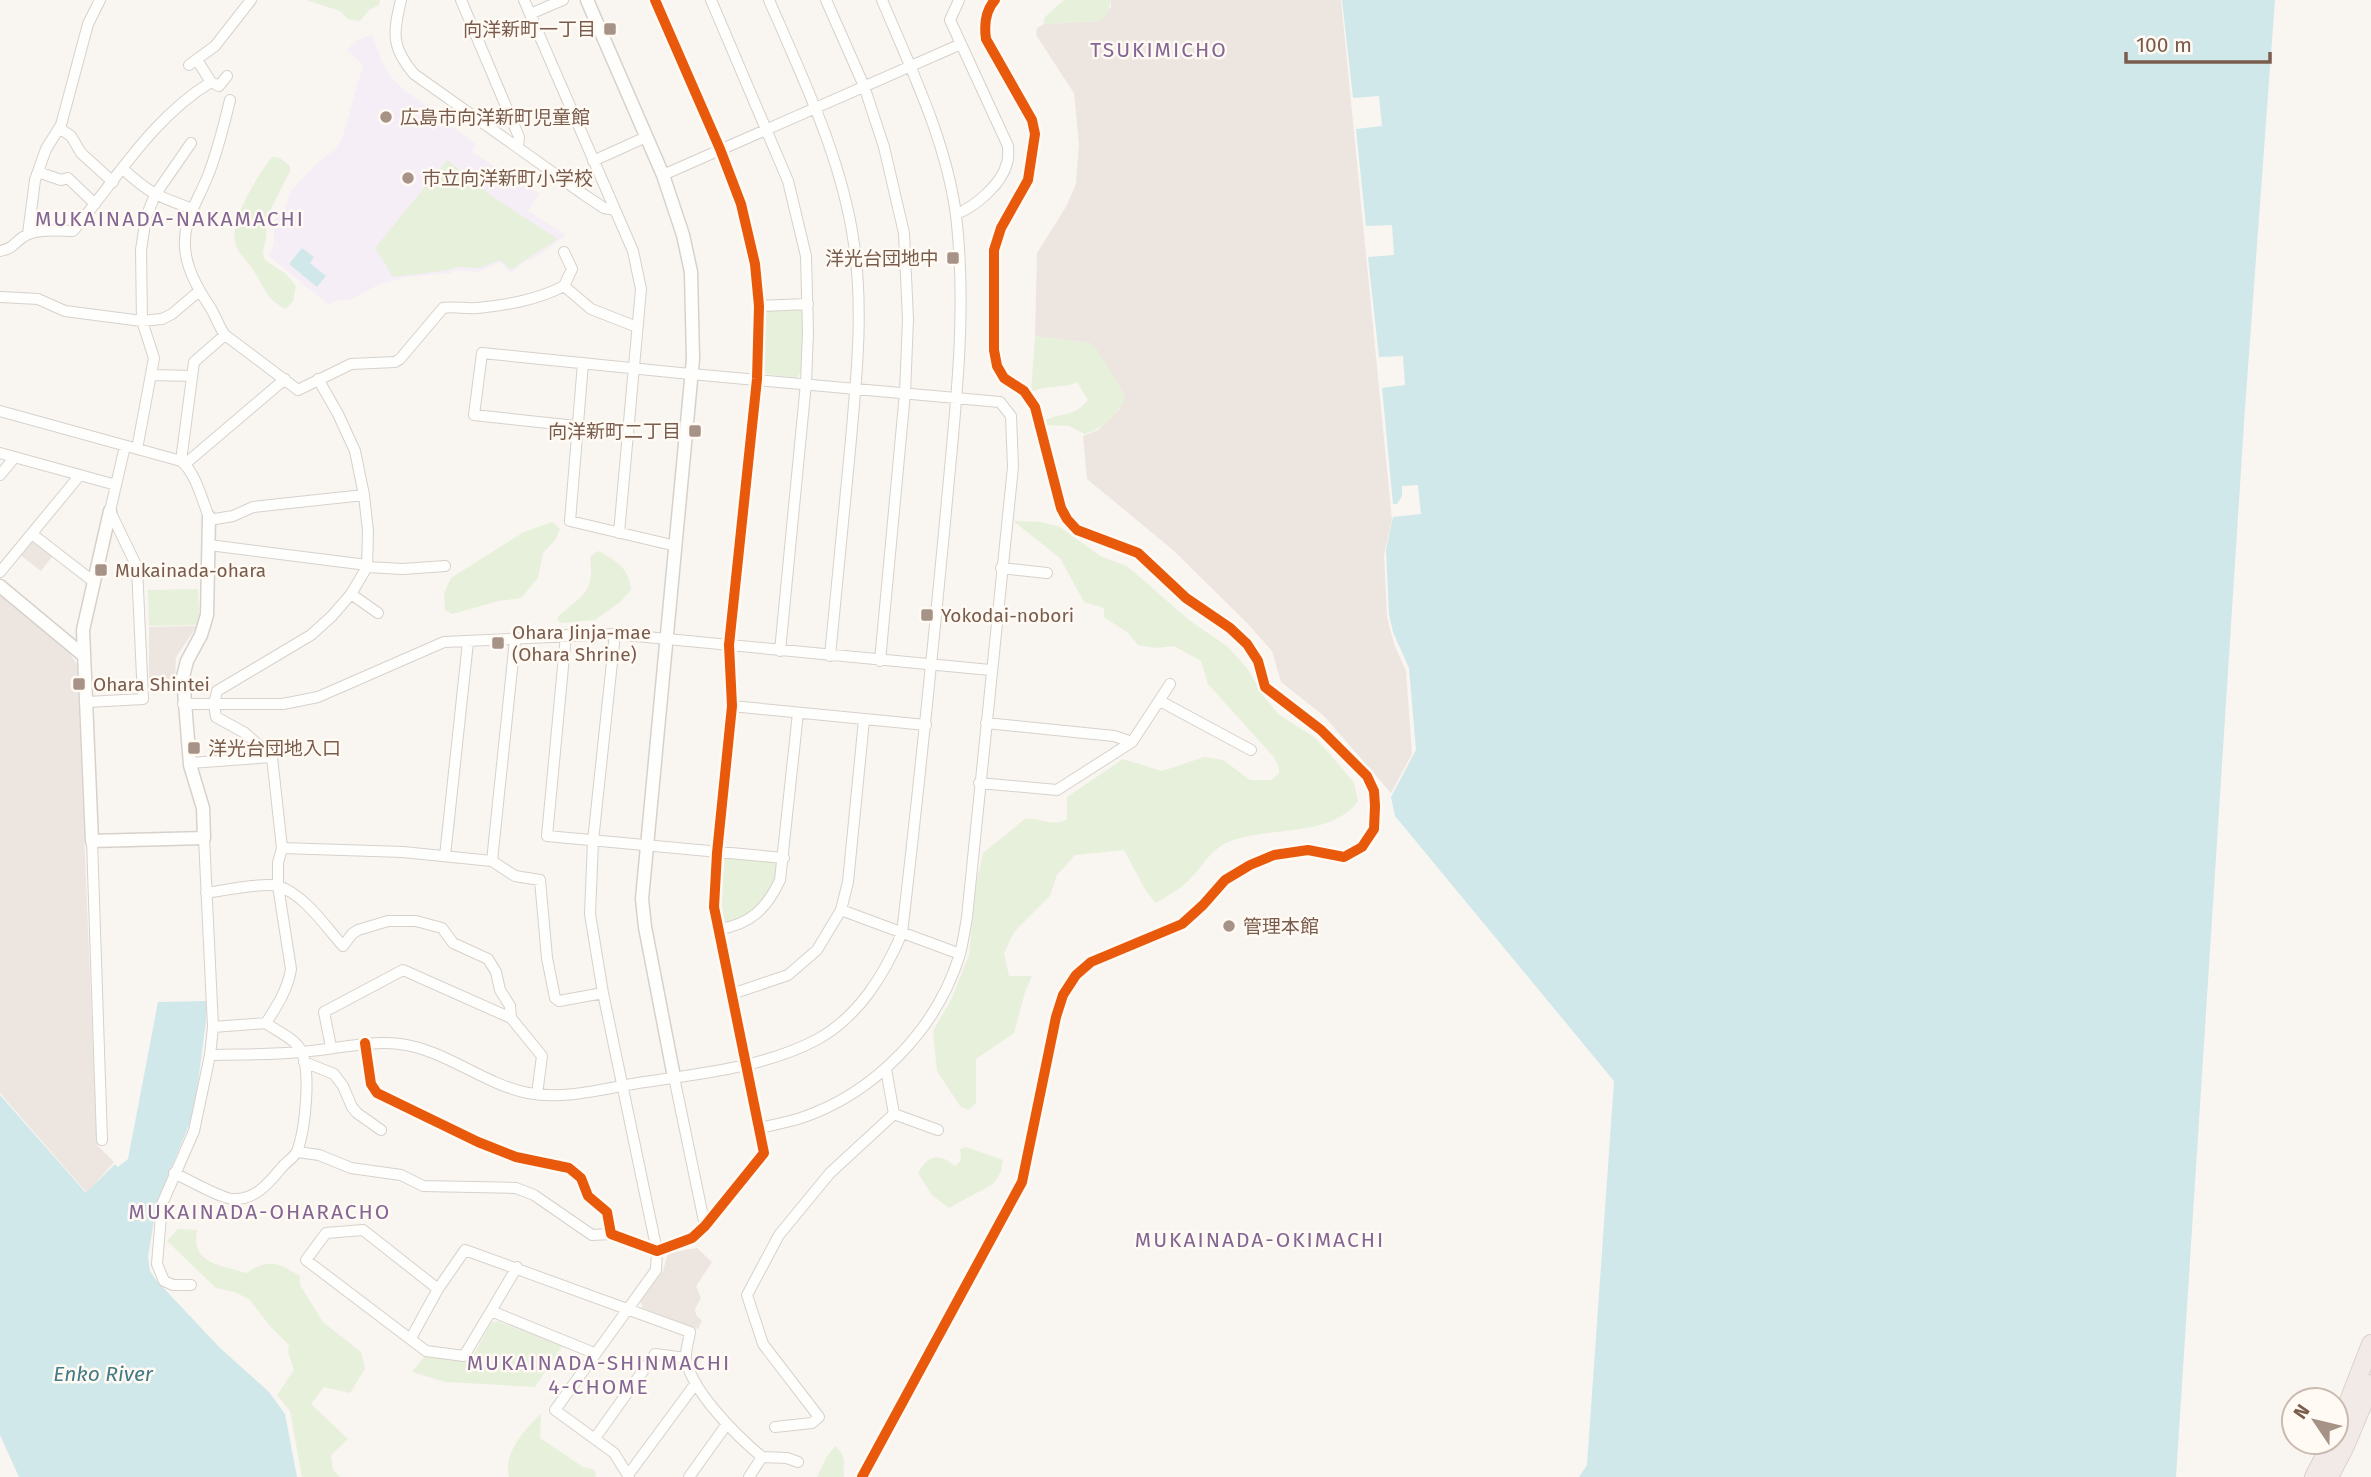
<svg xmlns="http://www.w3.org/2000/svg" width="2371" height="1477" font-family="'Fira Sans','Noto Sans JP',sans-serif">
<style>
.industrial{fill:#ede5e0}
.education{fill:#f6eef6}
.green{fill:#e7f0db}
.water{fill:#d0e8ea}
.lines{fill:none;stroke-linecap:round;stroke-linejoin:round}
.minor-casing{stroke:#d7d1cb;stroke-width:12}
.tertiary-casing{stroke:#d7d1cb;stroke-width:15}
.motorway-casing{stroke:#dad1cc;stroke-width:20}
.minor{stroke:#fefefd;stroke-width:10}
.tertiary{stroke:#fefefd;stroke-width:12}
.motorway{stroke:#f2eae7;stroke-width:18}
.cycleway-casing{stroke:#fffaf3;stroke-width:15}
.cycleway{stroke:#e8590c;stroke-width:10}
.poi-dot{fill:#a69286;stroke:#fffaf3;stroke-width:2.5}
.labels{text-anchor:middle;stroke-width:5;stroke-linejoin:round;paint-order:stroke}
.poi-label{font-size:19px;fill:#7a5c4d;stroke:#fffaf3;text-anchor:start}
.neighbourhood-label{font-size:21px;letter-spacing:2px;fill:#846695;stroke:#fffaf3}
.water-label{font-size:21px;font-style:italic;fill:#437c86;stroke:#fffaf3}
</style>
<rect width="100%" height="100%" fill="#f9f5f0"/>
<!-- industrial -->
<path class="industrial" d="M1111 0H1341L1392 520 1384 555 1387 617 1394 644 1406 671 1412 754 1391 793 1324 716 1281 682 1272 651 1247 623 1173 550 1087 479 1083 436 1098 430 1120 409 1090 343 1035 336 1037 253 1066 207 1076 184 1079 144 1074 93 1036 35 1037 28 1044 24 1100 21 1111 7Z
M32 538 54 554 41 571 19 554Z
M0 592 66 647 77 665 97 1145 114 1162 87 1193 0 1093Z
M197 626 176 657 175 679 149 681V627Z
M697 1248 712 1262 696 1286 701 1298 695 1309 696 1315 702 1321 698 1329 643 1308 640 1301 663 1271 668 1253Z"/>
<!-- education -->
<path class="education" d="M372 34 382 62 392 78 405 91 446 118 444 121 476 144 472 152 539 194 528 211 566 235 541 254 526 261 510 273 500 262 479 272 457 270 451 273 407 277 378 285 350 300H338L329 305 269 256 274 243V223L277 215 285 209 290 192 316 164 335 149 342 139 363 65 347 50 356 41Z"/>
<!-- green -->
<path class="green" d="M306 0H380L379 5 369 10 360 21 348 19 340 11Z
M1064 0H1111L1107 15 1100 21 1044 24V18Z
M272 157 280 158 290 166V171L267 217 266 238 263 252 265 260 286 274 296 286 293 301 286 309C266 299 266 290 255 273 250 263 240 256 236 246 227 223 258 175 272 157Z
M447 160 493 197 558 239C542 250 526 258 511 270L500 260 480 268 456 267 449 270 393 277 375 248Z
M799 307 804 311 801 373 796 378 766 374 762 370 765 313 768 310Z
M1035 336 1090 343 1096 348 1126 397C1118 414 1104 428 1085 434L1069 426 1046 425 1044 421C1063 411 1072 419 1088 400L1077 382C1062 390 1046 383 1031 393Z
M1013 521 1042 522 1060 527 1100 556 1127 566 1189 620 1228 647 1247 668 1263 695 1278 714 1314 737 1329 753 1354 783 1358 801C1331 839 1265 825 1226 843 1209 851 1201 869 1188 881 1179 890 1167 896 1156 903L1146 891 1124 850 1075 855 1057 875 1050 896 1014 932 1004 953 1009 976H1032L1025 992 1014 1033 976 1059V1103L968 1110 960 1106 937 1071 933 1031 952 998 969 955 976 885 983 853 1025 819C1040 817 1053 828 1067 819V797L1123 759 1162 771 1204 757 1223 760 1250 780H1272L1279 773V767L1273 756 1208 684 1201 661 1174 646 1156 648 1138 645 1128 633 1104 617V608L1084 602 1060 558Z
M552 522 560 529 555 540 543 553 538 578 521 598 498 601 452 614 445 610 444 593 451 578 524 532Z
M598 551C617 561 629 568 631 590L619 603 595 620 560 623 557 618C582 594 595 595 590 557Z
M198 589 199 619 197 625 149 626 148 590Z
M723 857 773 862 778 867C776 874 775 882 772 889 765 905 739 928 721 920L717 900 720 860Z
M966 1147 1003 1160 1001 1172 993 1184 949 1208 932 1195 918 1173C929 1154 939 1153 955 1166L961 1160 960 1149Z
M178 1229 197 1230C190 1264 221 1265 246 1273 270 1258 278 1263 300 1276V1285L323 1322 361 1352 365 1369 350 1393 324 1387 311 1404 348 1439 331 1455 333 1470 340 1477H302L290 1411 277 1395 294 1370 288 1352 289 1345 269 1325 250 1300 235 1292 216 1288 167 1241Z
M497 1321 562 1346 535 1387 445 1382 412 1372 424 1357 470 1361 491 1323Z
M541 1413 540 1438 583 1467 595 1470 596 1477H509C503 1452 525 1430 541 1413Z
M835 1446C849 1459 842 1462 844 1477H817L826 1458Z"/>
<!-- water -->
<path class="water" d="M1342 0H2275L2245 408 2176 1477H1579L1587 1465 1614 1081 1395 816 1391 797 1416 750 1409 668 1393 632 1389 614 1386 550 1393 517 1421 514 1418 485 1402 486V496L1397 504H1393L1382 388 1405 385 1403 356 1379 357 1368 257 1394 255 1392 225 1366 226 1356 129 1382 126 1379 96 1353 98Z
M302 248 314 257 310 263 326 276 317 287 289 264Z
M206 1001V1021L194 1113 157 1202 148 1257 150 1271 156 1280 220 1348 269 1392 285 1414 297 1477H19L0 1435V1095L86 1193 115 1164 118 1167 128 1159 158 1002Z"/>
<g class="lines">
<defs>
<path id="minor" d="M401 0C393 33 391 47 414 74L583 194 604 208 615 210
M461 0 519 137 518 147
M524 0 633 251 641 289 619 533
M711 0 788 181 806 256 808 332 806 383 780 651
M769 0C803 79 842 158 854 244 864 313 856 382 850 450 843 519 837 587 830 656
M826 0 864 86 884 147 904 233 908 319 905 393 880 661
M530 14 563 0
M197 60 211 82
M189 65 215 46 251 0
M230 100C224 125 218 149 209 173 203 189 193 205 188 222 178 253 193 282 210 307 216 316 218 326 225 335L298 390 351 364 395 362 400 359 443 308C454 306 465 309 477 308 507 305 537 300 564 286
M59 128 71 136 81 153 113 182
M593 161 646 137
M123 169C150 194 159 197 193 209
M38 172 61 180 68 178 95 204
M663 175 961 44
M956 214C975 207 1002 184 1007 163 1009 158 1008 151 1008 146L950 20 959 0
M28 234 35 180 46 149 61 125 88 24 100 0
M0 251C14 248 13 244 23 237 35 228 59 231 73 231 116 180 152 118 211 82L219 86 227 76
M564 252 572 269 564 286 591 309 637 327
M1 297 38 299 65 311 142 321 162 319 172 314 198 292
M759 306 808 304
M583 363 570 521 676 546
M152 375 192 376
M0 411 181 461C196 473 202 500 209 517
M576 426 474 415 482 353 680 373 1000 402 1011 416 1013 467 967 917C965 929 963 942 960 954 937 1029 875 1093 801 1118 788 1122 773 1125 760 1128
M137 449 154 358 142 321 141 250 146 217 155 195 191 143
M0 453 116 485
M181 461 194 362 225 335
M185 464 285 379
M0 475 15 457
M209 520 233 516 253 507 364 495
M32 534 94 582
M209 545 367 565
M367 567 403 569 445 566
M1001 568 1047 573
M0 572 80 475
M351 594 378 613
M615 634 593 841 590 914 603 993 657 1251 656 1270 555 1410 614 1453 629 1477
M566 635 547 836 784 858
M1160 701 1251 750
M87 702 143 699 137 567 110 511 125 446
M183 704H283L318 697 444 642 615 634 990 670
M732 706 926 725
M986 723 1114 736 1132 742
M190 763 272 757
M979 783 1057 790 1132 742 1170 684
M92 841 102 1140
M282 848 403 852 492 861 515 876 540 880 547 958 555 998 559 1001 603 993
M445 856 468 642
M492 861 515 640
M206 893C221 891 265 882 278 886 304 894 325 926 343 946L352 934 358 930 388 921H416L442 928 453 943 488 959 496 972 500 990 510 1006 511 1018
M841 910 960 954
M719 929C750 925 767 908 780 880L798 713
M732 994 788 975 817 950 841 910 848 882 864 720
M213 1027 266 1023C277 1006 288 989 291 969L278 886V863L282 848 272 757 245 733 216 717 214 704 217 691 311 635 332 616 351 594 367 567 368 531 364 495 355 451 338 414 318 379
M365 1043 371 1084 377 1093 478 1142 516 1157 569 1168 581 1178 588 1196 607 1212 611 1234 657 1251 692 1238 705 1226 764 1153 714 907 717 853 732 706 729 645 757 379 759 306 755 264 741 204 720 149 655 0
M331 1047 324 1012 403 970 511 1018 542 1056 537 1094
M210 1055C240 1054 270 1055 300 1052 334 1050 366 1040 400 1044 446 1050 483 1084 528 1093 564 1100 603 1089 638 1083 697 1074 764 1068 818 1039 859 1016 884 975 902 933 918 796 932 659 945 522 954 420 968 317 956 215 946 140 911 69 882 0
M304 1062 334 1074 343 1086 352 1107 357 1113 381 1130
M674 1077 705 1226
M894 1114 938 1130
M298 1152 319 1155 351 1168 401 1175 423 1186 516 1188 534 1195 592 1235 611 1234
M174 1173C187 1179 222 1199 233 1199 257 1200 270 1181 284 1165 289 1160 296 1156 298 1149 305 1128 312 1068 300 1049 294 1038 276 1031 266 1023
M191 1285H173L164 1281 157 1264 162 1204 194 1131 210 1055 213 1027 204 838
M438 1289 363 1230 326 1233 306 1260 426 1351 464 1356 491 1311 594 1353
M491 1311 517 1267
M411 1338 438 1289 465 1250 690 1332C689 1340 685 1351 686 1359 691 1391 738 1437 762 1457L787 1458 798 1462
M775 1427 812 1423 819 1417 763 1344 747 1295 779 1235 830 1173 894 1114 886 1069
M595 1438 655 1354 686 1358
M628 1475 696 1383
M689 1477 727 1424
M749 1477 762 1457
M862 1477 1022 1182 1056 1017 1063 995 1076 975 1091 962 1182 924 1203 905 1225 880 1250 865 1274 855 1308 850 1344 857 1362 847 1374 829 1375 806 1374 791 1367 776 1321 730 1265 687 1258 661 1247 644 1230 628 1186 598 1138 553 1077 530 1067 519 1061 508 1035 407 1024 391 1004 378 997 366 994 350V250L1001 228 1028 180 1035 134 1032 120 986 39C984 25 985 11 995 0"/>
<path id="tertiary" d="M587 0 663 175 683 235 691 272 693 359 642 899 645 927 674 1077
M110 511 83 630 92 841 204 838 203 808 190 765 183 677 187 661 201 635 207 615 209 517
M0 586 83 655"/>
<path id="motorway" d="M2336 1434 2371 1344
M2314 1477 2332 1442
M2329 1477 2345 1446 2371 1384"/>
</defs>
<!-- minor casing -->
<use href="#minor" class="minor-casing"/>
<!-- tertiary casing -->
<use href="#tertiary" class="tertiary-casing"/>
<!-- motorway casing -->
<use href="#motorway" class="motorway-casing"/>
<!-- minor -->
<use href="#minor" class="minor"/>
<!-- tertiary -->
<use href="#tertiary" class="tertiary"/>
<!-- motorway -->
<use href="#motorway" class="motorway"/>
<defs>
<path id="cycleway" d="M365 1043 371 1084 377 1093 478 1142 516 1157 569 1168 581 1178 588 1196 607 1212 611 1234 657 1251 692 1238 705 1226 764 1153 714 907 717 853 732 706 729 645 757 379 759 306 755 264 741 204 720 149 655 0
M862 1477 1022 1182 1056 1017 1063 995 1076 975 1091 962 1182 924 1203 905 1225 880 1250 865 1274 855 1308 850 1344 857 1362 847 1374 829 1375 806 1374 791 1367 776 1321 730 1265 687 1258 661 1247 644 1230 628 1186 598 1138 553 1077 530 1067 519 1061 508 1035 407 1024 391 1004 378 997 366 994 350V250L1001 228 1028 180 1035 134 1032 120 986 39C984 25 985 11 995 0"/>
</defs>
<!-- cycleway casing -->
<use href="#cycleway" class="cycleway-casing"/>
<!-- cycleway -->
<use href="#cycleway" class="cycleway"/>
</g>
<!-- markers -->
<g class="poi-dot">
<rect x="603" y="22" width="14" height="14" rx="3.5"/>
<circle cx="386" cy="117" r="7"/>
<circle cx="408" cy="178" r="7"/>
<rect x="946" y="251" width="14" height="14" rx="3.5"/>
<rect x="688" y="424" width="14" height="14" rx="3.5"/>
<rect x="94" y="563" width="14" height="14" rx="3.5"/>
<rect x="920" y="608" width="14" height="14" rx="3.5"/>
<rect x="491" y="636" width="14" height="14" rx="3.5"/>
<rect x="72" y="677" width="14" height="14" rx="3.5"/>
<rect x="187" y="741" width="14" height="14" rx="3.5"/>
<circle cx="1229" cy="926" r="7"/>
</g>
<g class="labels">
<!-- poi labels -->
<g class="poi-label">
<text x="596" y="36" text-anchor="end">向洋新町一丁目</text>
<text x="400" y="124">広島市向洋新町児童館</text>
<text x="422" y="185">市立向洋新町小学校</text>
<text x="939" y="265" text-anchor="end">洋光台団地中</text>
<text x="681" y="438" text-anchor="end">向洋新町二丁目</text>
<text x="115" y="577">Mukainada-ohara</text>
<text x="941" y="622">Yokodai-nobori</text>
<text x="512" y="639">Ohara Jinja-mae<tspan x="512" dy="22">(Ohara Shrine)</tspan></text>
<text x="93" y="691">Ohara Shintei</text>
<text x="208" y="755">洋光台団地入口</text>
<text x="1243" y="933">管理本館</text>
</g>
<!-- neighbourhood labels -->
<g class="neighbourhood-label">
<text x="1159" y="57">TSUKIMICHO</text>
<text x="170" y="226">MUKAINADA-NAKAMACHI</text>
<text x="260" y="1219">MUKAINADA-OHARACHO</text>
<text x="1260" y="1247">MUKAINADA-OKIMACHI</text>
<text x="599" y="1370">MUKAINADA-SHINMACHI<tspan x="599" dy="24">4-CHOME</tspan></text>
</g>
<!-- water labels -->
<g class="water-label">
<text x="103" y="1381">Enko River</text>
</g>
</g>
<!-- north arrow -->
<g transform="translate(2315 1421) rotate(305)"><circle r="33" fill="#fffaf3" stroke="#cabbb1" stroke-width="2"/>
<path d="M0-5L12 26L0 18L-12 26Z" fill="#a69286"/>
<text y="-10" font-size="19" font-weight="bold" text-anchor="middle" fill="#7a5c4d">N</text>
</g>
<!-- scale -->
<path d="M2126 52v10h144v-10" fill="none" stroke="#7a5c4d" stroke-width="3.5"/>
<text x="2136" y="52" font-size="21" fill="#7a5c4d" stroke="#fffaf3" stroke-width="5" paint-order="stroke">100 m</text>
</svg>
